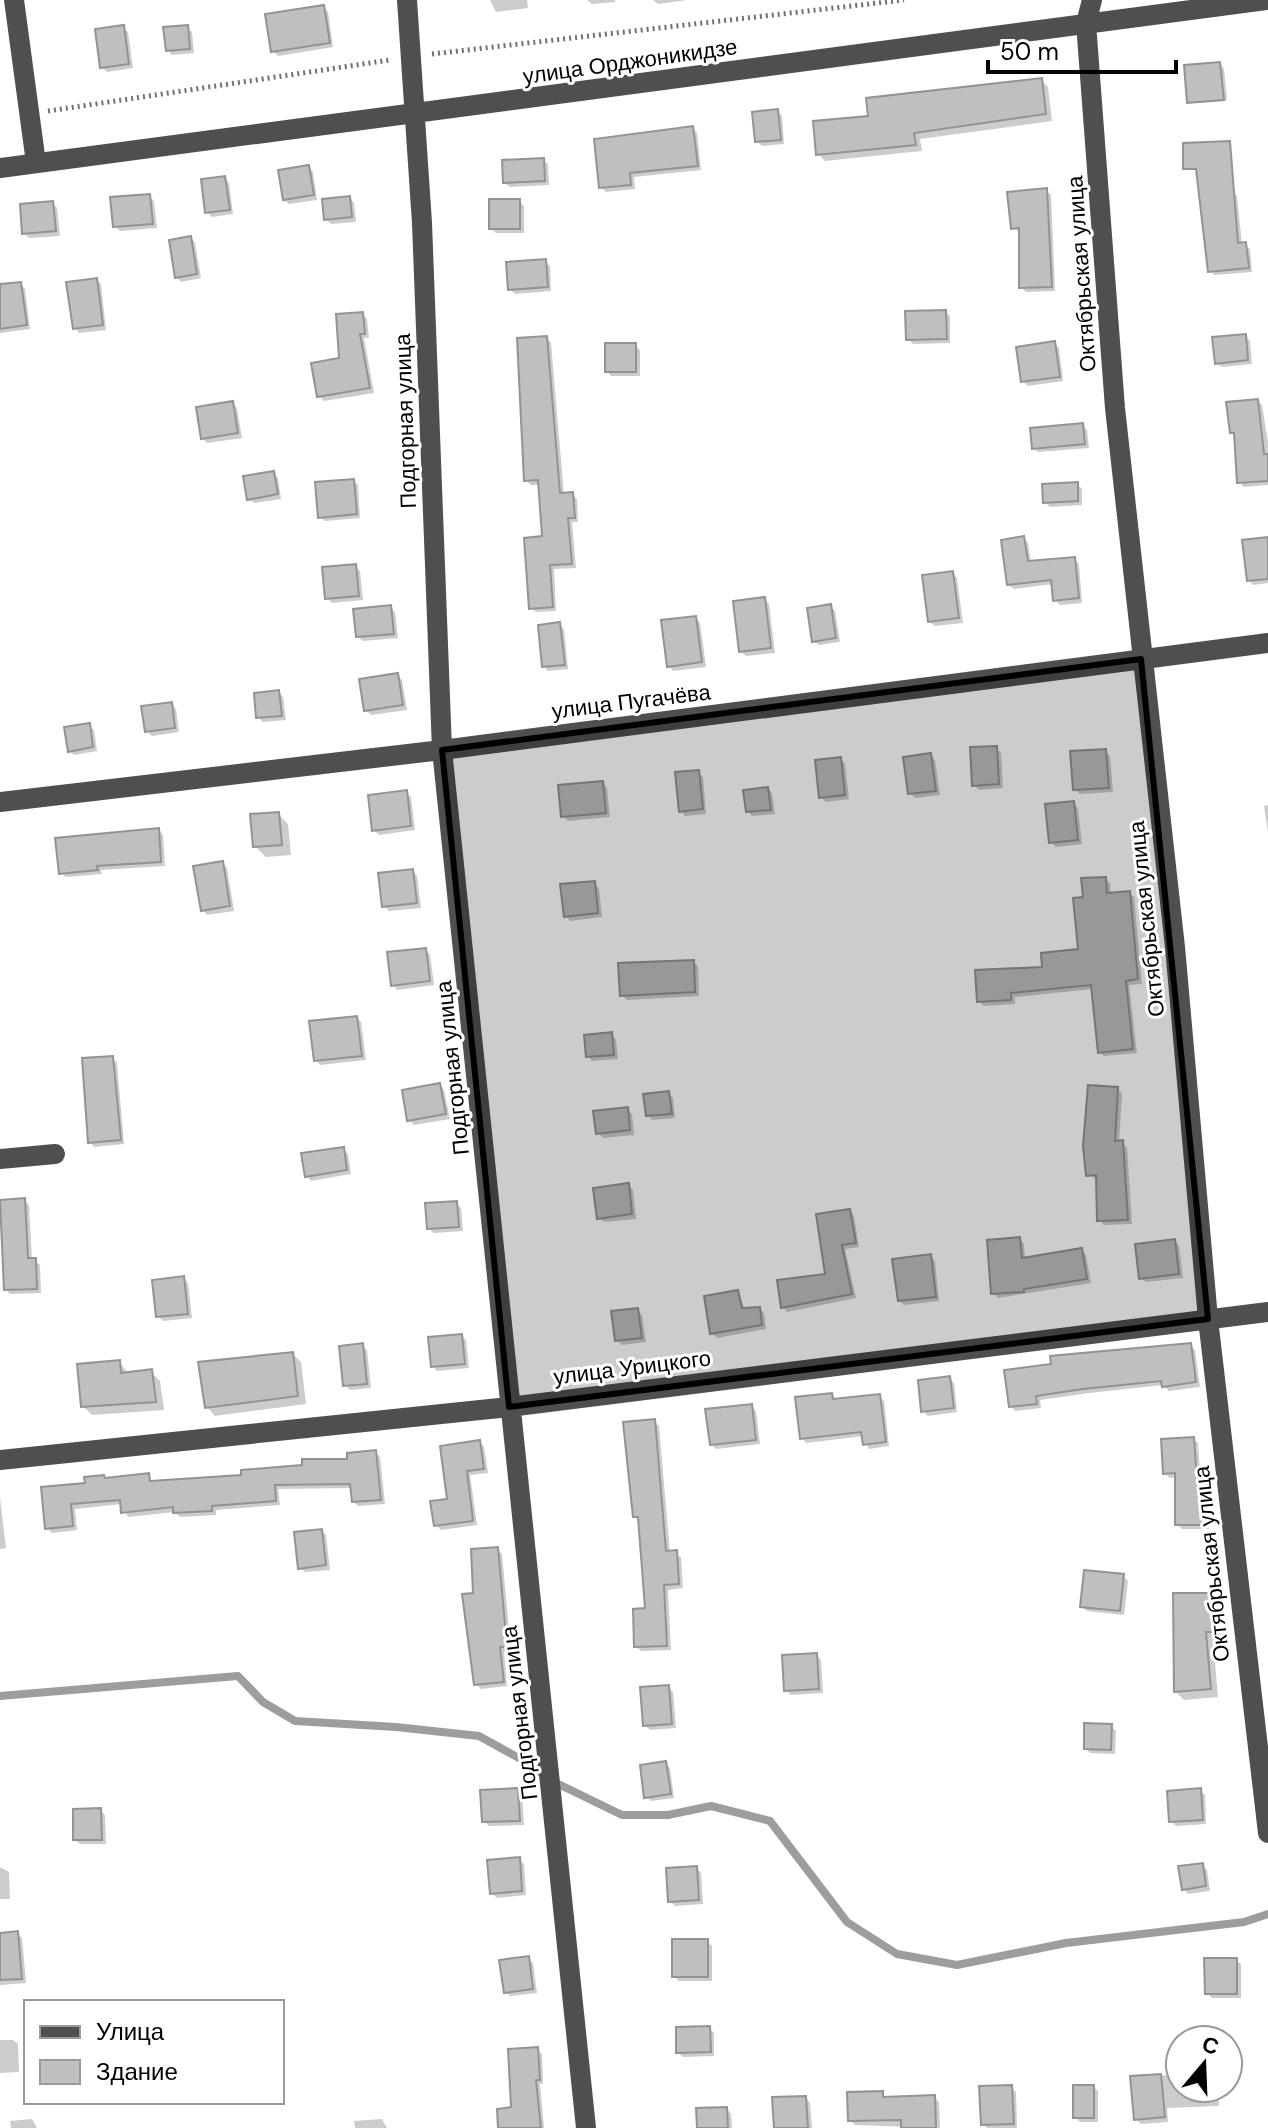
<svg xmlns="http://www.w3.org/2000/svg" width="1268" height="2128" font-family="'DM Sans',sans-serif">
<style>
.shadow{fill:#0003}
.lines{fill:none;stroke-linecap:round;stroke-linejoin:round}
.stream{stroke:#9d9d9d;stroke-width:8}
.building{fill:#bfbfbf;stroke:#939393;stroke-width:2}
.path{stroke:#717171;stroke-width:5;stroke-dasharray:2 4;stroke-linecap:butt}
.minor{stroke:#4f4f4f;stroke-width:20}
.marked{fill:#000;fill-opacity:0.2;stroke:#000;stroke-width:6;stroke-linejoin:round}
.labels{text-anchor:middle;stroke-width:6;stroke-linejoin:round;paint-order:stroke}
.street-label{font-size:22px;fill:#000;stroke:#fff}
</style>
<rect width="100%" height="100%" fill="#fff"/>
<!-- shadow -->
<path class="shadow" d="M490 0H527L528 8 496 12Z
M587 0H615V2L592 4Z
M653 0H687L658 4Z
M323 7 328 12 333 47 278 56 273 51Z
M123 27 128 32 133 68 107 72 102 67Z
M187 27 192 32 194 53 172 55 168 50Z
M1220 64 1224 69 1227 100 1193 103 1189 98Z
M1041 80 1048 87 1052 121 920 139 922 151 825 161 818 154 871 118Z
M777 111 782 116 784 144 762 146 757 141Z
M692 128 697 133 701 170 634 177 635 189 606 192 601 187Z
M543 160 548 164 549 185 510 187 505 183Z
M308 167 313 172 317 200 289 204 284 200Z
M225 178 229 183 233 214 212 217 207 212Z
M1046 190 1051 195 1055 291 1026 292 1021 287V232L1013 228Z
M1233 192 1237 196 1242 244 1250 249 1252 272 1215 275 1210 271Z
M149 196 154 201 157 228 120 231 115 226Z
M350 198 354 203 356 222 331 224 326 219Z
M519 201 524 206V233H496L491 228Z
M53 203 57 208 60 236 29 238 24 233Z
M191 238 195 243 201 278 181 282 177 277Z
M545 261 550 266 551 291 515 294 510 289Z
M96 280 101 284 106 330 79 333 75 328Z
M20 284 25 289 30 329 0 333V286Z
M945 312 950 316V343L913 344 908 339Z
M362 314 367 319 369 338H364L374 393 324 401 319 396Z
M1245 336 1250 341 1252 364 1222 367 1217 363Z
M547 338 551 343 564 495 572 494 577 499 578 522H572L576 568 554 569 556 611 536 612 531 608 544 538 540 485H531L526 480Z
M1054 344 1059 348 1063 381 1028 386 1023 381Z
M635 345 640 350V376H611L607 371Z
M1257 401 1262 405 1268 442V485L1244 487 1239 482 1236 437 1232 432Z
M232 403 237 408 242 438 207 443 202 438Z
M1083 425 1087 430 1089 448 1038 452 1033 448Z
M273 473 278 478 281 499 254 503 249 499Z
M353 481 358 485 360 518 325 521 320 517Z
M1077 484 1082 489V505L1050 507 1045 502Z
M1024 539 1028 543 1031 563 1074 559 1079 564 1082 603 1060 605 1055 600 1054 584 1014 589 1009 585Z
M1268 539V583L1253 585 1249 580Z
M355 566 360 571 363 600 332 603 327 598Z
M952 573 957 578 963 623 935 626 930 622Z
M764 599 769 604 775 653 746 656 741 652Z
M830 606 835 611 840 642 819 645 814 641Z
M390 607 395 612 398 638 363 641 358 637Z
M696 618 700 623 706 667 673 671 669 666Z
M559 624 564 629 568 669 548 671 544 666Z
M397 675 402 680 407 710 371 715 366 710Z
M279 692 283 697 286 720 263 722 258 717Z
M171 704 176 709 179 732 152 736 147 731Z
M89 725 94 730 97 751 74 755 70 751Z
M996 748 1001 753 1003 788 979 790 974 785Z
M1105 751 1110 756 1113 792 1080 794 1075 790Z
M930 755 935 760 940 795 915 798 910 793Z
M841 759 845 764 849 799 826 802 821 797Z
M698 772 703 777 706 814 685 816 681 811Z
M603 783 607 788 610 817 568 821 563 816Z
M768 789 772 793 775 814 752 816 748 811Z
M406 792 411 797 415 830 379 835 374 830Z
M1073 803 1078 808 1082 844 1056 847 1051 842Z
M1268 805V832L1264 806Z
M278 814 288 824 291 855 266 857 255 846Z
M159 830 163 835 165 866 101 870 102 874 66 877 61 873Z
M222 863 227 868 234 911 207 915 203 910Z
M413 871 417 876 421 908 389 911 384 906Z
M1105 879 1110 883 1111 894 1129 893 1134 897 1142 984 1129 985 1137 1053 1104 1056 1100 1052 1093 989 1015 997V1004L984 1006 979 1001 1080 951 1085 899Z
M594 883 599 888 602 917 570 921 566 916Z
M425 950 430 954 434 985 397 990 393 985Z
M693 962 698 966 699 996 627 1000 622 995Z
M357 1018 361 1022 366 1060 320 1065 316 1060Z
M611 1034 616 1039 618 1059 592 1061 588 1056Z
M112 1058 117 1063 124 1144 94 1147 90 1142Z
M440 1085 444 1090 450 1119 414 1125 409 1120Z
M1118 1089 1122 1094 1119 1143 1127 1147 1132 1224 1104 1225 1099 1220 1098 1180 1088 1175Z
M668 1094 673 1098 675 1118 652 1120 648 1115Z
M627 1110 632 1114 634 1135 603 1138 598 1133Z
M343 1149 348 1154 351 1174 311 1181 307 1176Z
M628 1185 633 1190 636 1219 604 1222 599 1218Z
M24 1200 29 1205 32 1260 40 1265 41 1293 10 1294 6 1290 0 1202Z
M456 1203 461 1208 463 1231 434 1233 429 1229Z
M850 1211 854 1216 859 1247 845 1249 856 1298 787 1312 783 1307 827 1275Z
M1020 1239 1024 1244 1025 1259 1082 1251 1086 1255 1091 1283 998 1298 993 1293Z
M1175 1241 1179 1246 1183 1278 1146 1282 1141 1278Z
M930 1256 935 1261 939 1301 904 1305 899 1300Z
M184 1278 188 1283 192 1318 163 1321 158 1316Z
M738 1292 745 1310 759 1309 764 1313 766 1329 717 1338 712 1333Z
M637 1310 642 1315 646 1342 622 1345 617 1340Z
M461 1336 466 1340 469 1368 437 1371 433 1366Z
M362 1345 367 1350 371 1388 350 1390 345 1385Z
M1190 1345 1195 1350 1200 1387 1169 1391 1163 1385 1089 1393 1040 1400 1041 1408 1015 1411 1011 1406 1053 1366 1052 1358Z
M293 1354 301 1362 306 1404 215 1416 207 1407Z
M119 1362 129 1374 151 1372 160 1381 164 1410 92 1415 83 1406Z
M949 1378 954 1383 957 1412 928 1416 923 1411Z
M832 1395 837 1401 879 1396 884 1401 889 1446 869 1449 864 1436 806 1443 802 1438Z
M751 1406 756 1411 760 1444 716 1449 711 1444Z
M654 1421 659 1426 670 1553 681 1557 683 1588 668 1590 671 1650 641 1651 636 1646 647 1610 640 1522 634 1516Z
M1193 1439 1198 1443 1202 1498 1209 1503V1529H1182L1177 1524V1477L1170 1478 1165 1473Z
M480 1443 484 1447 488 1473 470 1475 477 1525 441 1530 436 1525Z
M375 1452 380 1457 385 1504 358 1506 354 1502 352 1488 278 1489 280 1505 216 1510V1515L180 1517 175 1512 128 1517 122 1504 75 1509 77 1530 52 1533 47 1528 43 1489 148 1475 153 1483 244 1477 350 1461Z
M0 1498 6 1548 0 1549Z
M322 1531 326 1535 330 1570 305 1572 300 1568Z
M497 1549 502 1554 511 1651 504 1652 507 1686 481 1689 476 1684 475 1595Z
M1123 1576 1128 1581 1124 1615 1087 1611 1082 1606Z
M1214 1595 1222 1603V1639H1213L1218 1697 1184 1700 1176 1692Z
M816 1655 821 1660 823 1693 791 1695 786 1690Z
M668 1687 673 1692 676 1728 650 1730 645 1725Z
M1111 1726 1116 1731 1115 1754 1090 1753 1086 1748Z
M665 1763 670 1768 674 1798 651 1801 646 1797Z
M518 1790 522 1795 524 1825 489 1826 484 1821Z
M1200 1791 1205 1795 1206 1824 1176 1826 1171 1821Z
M100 1810 105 1815 106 1844H80L75 1840Z
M519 1859 524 1864 526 1895 497 1898 492 1893Z
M1202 1865 1207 1870 1210 1891 1188 1894 1184 1889Z
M0 1867 9 1872 10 1899H0Z
M696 1868 701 1873 703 1904 675 1906 670 1901Z
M17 1933 22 1938 26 1983 0 1985V1935Z
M707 1941 712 1946V1981H679L674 1976Z
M528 1958 533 1963 537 1993 510 1996 506 1992Z
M1236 1960 1241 1964V1998H1212L1207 1993Z
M709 2028 714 2033V2056L683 2057 678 2052Z
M0 2040H13L18 2044 19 2072 0 2073Z
M537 2049 542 2054 543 2084H540L544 2128H500L513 2109Z
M1180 2074V2088H1218L1219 2106 1167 2108 1168 2122 1141 2124 1136 2119 1133 2078Z
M1011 2087 1016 2092 1017 2128H987L983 2124Z
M1093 2087 1098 2091V2122H1080L1075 2117Z
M882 2093 886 2098 934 2097 939 2102 940 2128 855 2125 850 2120Z
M806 2098 810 2103 812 2128H776Z
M727 2109 731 2114 732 2128H699Z
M32 2119 37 2128H11L10 2121Z
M382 2119 387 2128H355L354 2121Z"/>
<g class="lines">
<!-- stream -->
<path class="stream" d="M0 1696 238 1676 263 1702 295 1721 396 1727 479 1736 526 1762 552 1781 622 1815H668L711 1806 770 1821 847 1922 897 1954 957 1965 1066 1943 1244 1922 1268 1914"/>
</g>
<!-- building -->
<path class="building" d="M324 5 330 43 271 52 265 14Z
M124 25 129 64 100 68 95 29Z
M188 25 190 49 166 51 163 27Z
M1220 62 1224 100 1187 103 1184 65Z
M1042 78 1046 114 914 133 916 145 816 155 813 121 868 116 866 98Z
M778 109 781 140 755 142 752 112Z
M693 126 698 166 630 173 631 185 599 188 594 139Z
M1230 141 1238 243 1246 242 1249 268 1208 272 1196 169H1183V143Z
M544 158 545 181 503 183 502 160Z
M309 165 314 195 283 200 278 170Z
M225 176 230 210 205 213 201 179Z
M1047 188 1052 287 1019 288V228L1011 229 1007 192Z
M150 194 153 224 113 227 110 197Z
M350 196 352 217 324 220 322 199Z
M489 199H520V229H489Z
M53 201 56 231 22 234 20 204Z
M191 236 197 274 175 278 169 240Z
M546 259 548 287 508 290 506 262Z
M97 278 103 325 73 329 66 282Z
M21 282 27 325 0 329V284Z
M946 310 947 339 906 340 905 311Z
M363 312 365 334H360L370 388 317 397 311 363 339 358 336 314Z
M1246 334 1248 360 1215 364 1212 337Z
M547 336 560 493 573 492 575 518H568L572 564 550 565 553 607 529 609 524 538 542 536 538 480 524 481 517 338Z
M1055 341 1060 377 1021 382 1016 347Z
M605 343H636V372H605Z
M1258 399 1264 454H1268V481L1237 483 1234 433H1230L1226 402Z
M233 401 238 433 201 439 196 407Z
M1083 423 1085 444 1032 449 1030 428Z
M274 471 278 494 247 500 243 476Z
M354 479 357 514 318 518 315 482Z
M1078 482V501L1043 503 1042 484Z
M1024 536 1028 561 1075 557 1079 598 1053 601 1051 580 1007 585 1001 540Z
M1268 537V579L1247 581 1242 540Z
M356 564 359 596 325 599 322 567Z
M953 571 959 618 928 622 922 575Z
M765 597 771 648 739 652 733 601Z
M831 604 836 638 812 642 807 608Z
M391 605 394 634 356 637 353 609Z
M696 616 702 662 667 667 661 620Z
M560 622 565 665 542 667 538 625Z
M398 673 403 705 364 711 359 679Z
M279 690 282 716 256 718 254 693Z
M172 702 175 728 145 732 141 706Z
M90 723 93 747 68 752 64 727Z
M997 746 999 784 972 786 970 747Z
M1106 749 1109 788 1073 790 1070 751Z
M931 753 936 791 908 794 903 757Z
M841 757 845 795 819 798 815 760Z
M699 770 703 809 679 812 675 772Z
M603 781 606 813 561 817 558 785Z
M768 787 771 810 746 812 743 790Z
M407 790 411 826 372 831 368 795Z
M1074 801 1078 840 1049 843 1045 804Z
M279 812 282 845 253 847 250 814Z
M159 828 161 862 97 866 98 870 59 874 55 838Z
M223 861 230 906 201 911 193 866Z
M413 869 417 903 382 907 378 873Z
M1106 877 1107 893 1130 891 1138 979 1126 981 1133 1049 1098 1053 1091 985 1011 993V1000L977 1002 975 970 1042 967 1041 953 1078 949 1073 898 1083 897 1081 878Z
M595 881 598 913 564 917 560 884Z
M426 948 430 981 391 986 387 952Z
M694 960 695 992 620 996 618 963Z
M357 1016 362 1056 314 1061 309 1021Z
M612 1032 614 1055 586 1057 584 1035Z
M113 1056 121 1140 88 1143 82 1058Z
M440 1083 446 1114 407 1121 402 1090Z
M1088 1085 1118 1087 1115 1141 1123 1140 1128 1220 1097 1221 1096 1175 1086 1176 1083 1146Z
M669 1091 672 1114 646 1116 643 1094Z
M628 1107 630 1130 596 1134 593 1111Z
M344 1147 347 1170 305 1177 301 1153Z
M629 1183 632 1214 597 1219 593 1188Z
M25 1198 28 1258H36L37 1289 4 1290 0 1200Z
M457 1201 459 1227 427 1229 425 1203Z
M850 1209 856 1243 842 1245 852 1294 781 1308 777 1280 825 1274 816 1214Z
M1020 1237 1022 1258 1082 1248 1087 1279 1024 1289V1292L991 1294 987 1240Z
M1175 1239 1179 1274 1139 1279 1135 1244Z
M931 1254 936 1297 898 1301 892 1259Z
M184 1276 188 1314 156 1317 152 1280Z
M738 1290 742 1308 760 1307 762 1325 710 1334 704 1296Z
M638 1308 642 1338 615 1341 611 1311Z
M462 1334 465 1364 431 1367 428 1337Z
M363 1343 367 1384 343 1386 339 1346Z
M1191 1343 1196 1382 1162 1387 1161 1381 1083 1389 1036 1396 1037 1404 1009 1407 1004 1370 1051 1364 1050 1356Z
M293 1352 298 1396 205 1408 198 1362Z
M120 1360 121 1373 152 1369 156 1402 81 1407 77 1364Z
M950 1376 954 1408 921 1412 918 1380Z
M832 1393 833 1399 880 1394 886 1442 863 1445 861 1432 800 1439 795 1397Z
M752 1404 756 1440 710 1445 705 1409Z
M655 1419 666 1551 677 1550 679 1584 664 1585 667 1646 634 1647 633 1609 645 1608 638 1517H633L623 1422Z
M1194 1437 1198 1496H1205V1525H1175V1473L1163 1474 1161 1439Z
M480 1440 484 1469 467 1471 473 1521 434 1526 430 1501 447 1499 440 1446Z
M376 1450 381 1500 352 1502 350 1484 275 1485 276 1501 212 1506V1511L173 1513V1507L121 1513 120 1500 71 1504 73 1526 45 1529 41 1487 85 1483 84 1477 104 1475 105 1478 149 1473 150 1481 241 1475V1470L302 1465V1459H347V1453Z
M322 1529 326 1565 298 1569 294 1532Z
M498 1547 507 1647H500L504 1682 474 1685 462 1594 473 1593 471 1549Z
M1084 1570 1124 1574 1120 1611 1080 1607Z
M1173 1593H1215V1632H1206L1211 1689 1174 1692Z
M817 1653 819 1689 784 1691 782 1655Z
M669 1685 672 1724 643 1726 640 1687Z
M1084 1723 1112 1724 1111 1750 1084 1749Z
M666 1761 671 1794 644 1798 640 1765Z
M518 1788 520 1821 482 1822 480 1790Z
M1201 1788 1203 1820 1169 1822 1167 1791Z
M101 1808 102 1840H73V1809Z
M520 1857 522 1891 490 1894 487 1860Z
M1203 1863 1206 1886 1182 1890 1178 1866Z
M697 1866 699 1900 668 1902 666 1868Z
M18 1931 22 1979 0 1980V1933Z
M672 1939H708V1977H672Z
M529 1956 533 1989 504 1993 499 1960Z
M1204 1958H1237V1994H1205Z
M710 2026 711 2052 676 2053V2027Z
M538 2047 540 2080H536L541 2128H498L497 2109 511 2107 508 2049Z
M1161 2074 1165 2117 1134 2120 1130 2076Z
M1012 2085 1014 2124 981 2125 979 2086Z
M1073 2085H1094V2118H1073Z
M883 2091V2097L935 2095 936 2128H901V2120L848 2121 847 2092Z
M806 2096 808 2128H774L772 2097Z
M727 2107 728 2128H697L696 2108Z"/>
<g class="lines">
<!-- path -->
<path class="path" d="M432 54 904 0
M48 111 390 60"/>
<!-- minor -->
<path class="minor" d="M14 0 36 163
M407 0 422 223 442 750 586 2128
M1092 0 1086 23 1115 408 1175 947 1208 1319 1268 1833
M0 168 1266 0
M0 802 442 750 1268 643
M0 1159 55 1154
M0 1460 509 1407 1268 1312"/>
</g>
<!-- marked area -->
<path class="marked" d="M1141 659 1208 1319 509 1407 442 750Z"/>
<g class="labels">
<!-- street labels -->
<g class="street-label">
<text transform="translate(630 61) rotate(-8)" y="8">улица Орджоникидзе</text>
<text transform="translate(1081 274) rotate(-94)" y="8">Октябрьская улица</text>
<text transform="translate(405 421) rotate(-92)" y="8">Подгорная улица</text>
<text transform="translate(631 701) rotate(-7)" y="8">улица Пугачёва</text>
<text transform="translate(1146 919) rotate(-96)" y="8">Октябрьская улица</text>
<text transform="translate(452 1068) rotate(-96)" y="8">Подгорная улица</text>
<text transform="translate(632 1367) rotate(-7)" y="8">улица Урицкого</text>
<text transform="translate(1211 1564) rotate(-96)" y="8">Октябрьская улица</text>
<text transform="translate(519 1713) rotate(-97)" y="8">Подгорная улица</text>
</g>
</g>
<!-- legend -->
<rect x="24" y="2000" width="260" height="104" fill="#ffffff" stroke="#999999" stroke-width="2"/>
<rect x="40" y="2026" width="40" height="12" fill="#4f4f4f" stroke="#999999" stroke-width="2"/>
<text x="96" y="2040" font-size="24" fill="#000000">Улица</text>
<rect x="40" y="2060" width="40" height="24" fill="#bfbfbf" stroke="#999999" stroke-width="2"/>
<text x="96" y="2080" font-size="24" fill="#000000">Здание</text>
<!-- north arrow -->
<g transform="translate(1204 2064) rotate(19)"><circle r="38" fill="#ffffff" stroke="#999999" stroke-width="2"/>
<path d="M0-6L14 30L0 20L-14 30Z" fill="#000000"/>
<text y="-12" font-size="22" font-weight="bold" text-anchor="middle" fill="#000000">С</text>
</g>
<!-- scale -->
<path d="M988 60v12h188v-12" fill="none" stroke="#000000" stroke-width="4"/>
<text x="1000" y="60" font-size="24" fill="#000000" stroke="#ffffff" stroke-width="6" paint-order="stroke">50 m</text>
</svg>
